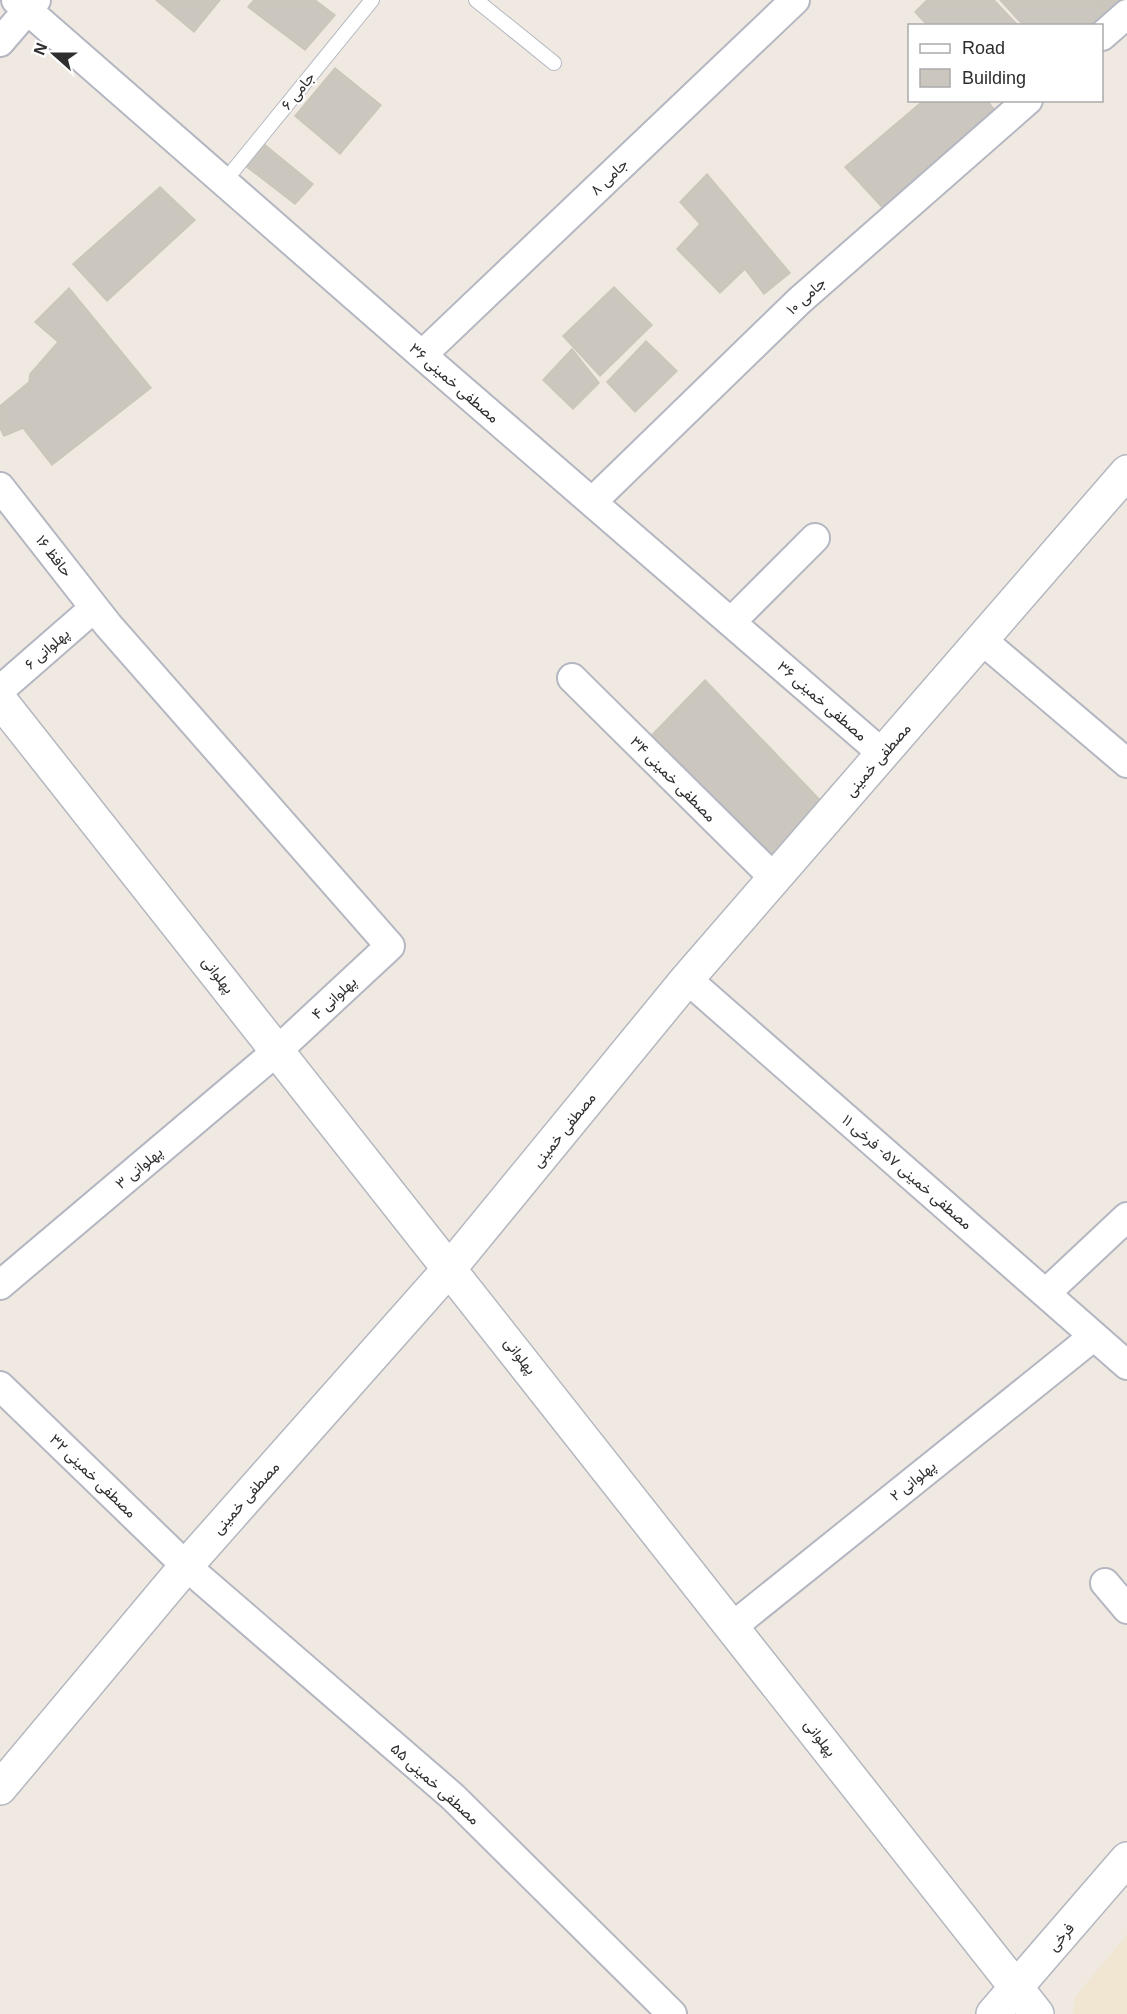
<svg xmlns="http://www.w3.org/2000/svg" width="1127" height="2014" font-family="Arial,Vazirmatn,sans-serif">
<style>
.education{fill:#f0e6d1}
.building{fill:#cbc7bf;stroke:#cbc5ba;stroke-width:1.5}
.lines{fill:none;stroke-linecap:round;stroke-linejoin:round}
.service-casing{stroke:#b4b7c1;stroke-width:16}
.minor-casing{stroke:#b4b7c1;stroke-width:32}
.tertiary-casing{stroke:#b4b7c1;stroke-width:36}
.secondary-casing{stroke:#b4b7c1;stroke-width:36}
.service{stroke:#fff;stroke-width:14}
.minor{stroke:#fff;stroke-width:28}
.tertiary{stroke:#fff;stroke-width:33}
.secondary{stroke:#fff;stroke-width:33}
.labels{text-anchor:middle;stroke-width:4.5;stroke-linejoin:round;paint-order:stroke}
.street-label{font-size:15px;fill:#2e2e2e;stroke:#fff}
</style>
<rect width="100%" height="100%" fill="#efe9e1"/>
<!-- education -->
<path class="education" d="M1127 1935V2014H1073L1075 1997Z"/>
<!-- building -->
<path class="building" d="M156 0H220L194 32Z
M254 0H315L335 15 305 50 248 7Z
M927 0H994L1009 16 1000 26H928L915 12Z
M1000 0H1022L1011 12Z
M1022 0H1094L1112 19 1102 26H1024L1011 12Z
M1096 0H1127L1115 20Z
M1009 16 1019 26H1000Z
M335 68 381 105 340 154 295 116Z
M924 100H987L1002 120 891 217 845 167Z
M264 144 313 184 295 204 247 167Z
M707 174 790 273 764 294 745 269 720 293 677 249 700 224 680 202Z
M160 187 195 220 107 301 73 264Z
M614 287 652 325 600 376 563 336Z
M69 288 151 388 52 465 23 428 4 436 0 428V406L29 382 30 374 58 342 35 322Z
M646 341 677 371 635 412 607 382Z
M572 349 599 383 573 409 543 380Z
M705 680 821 801 766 863 647 740Z"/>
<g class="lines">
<defs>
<path id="service" d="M476 0 554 63
M224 182 372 0"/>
<path id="minor" d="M16 0 422 355 883 754
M1102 36 1127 14
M0 42 36 0
M422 355 795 0
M0 487 108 625 390 946 277 1051 0 1285
M592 502 799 301 1028 100
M731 622 815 538
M982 640 1127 763
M572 678 775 879
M0 690 94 608
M687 979 1127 1365
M1046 1293 1127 1217
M0 1386 186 1566 453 1797 672 2014
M1105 1583 1127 1609
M732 1627 1094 1336"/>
<path id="tertiary" d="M0 700 1037 2014
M993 2014 1127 1859"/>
<path id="secondary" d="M0 1788 186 1566 450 1268 687 979 1127 472"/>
</defs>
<!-- service casing -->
<use href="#service" class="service-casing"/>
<!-- minor casing -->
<use href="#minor" class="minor-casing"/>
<!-- tertiary casing -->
<use href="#tertiary" class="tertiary-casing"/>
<!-- secondary casing -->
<use href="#secondary" class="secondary-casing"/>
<!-- service -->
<use href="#service" class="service"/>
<!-- minor -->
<use href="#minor" class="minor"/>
<!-- tertiary -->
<use href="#tertiary" class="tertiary"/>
<!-- secondary -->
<use href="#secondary" class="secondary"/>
</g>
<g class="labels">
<!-- street labels -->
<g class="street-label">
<text transform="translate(298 91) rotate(-51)" y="5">جامی ۶</text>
<text transform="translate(609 177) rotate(-44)" y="5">جامی ۸</text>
<text transform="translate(806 296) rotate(-42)" y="5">جامی ۱۰</text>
<text transform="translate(454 383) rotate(41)" y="5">مصطفی خمینی ۳۶</text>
<text transform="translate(54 556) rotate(52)" y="5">حافظ ۱۶</text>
<text transform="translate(47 649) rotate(-41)" y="5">پهلوانی ۶</text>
<text transform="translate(822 701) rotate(41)" y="5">مصطفی خمینی ۳۶</text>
<text transform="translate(878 760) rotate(-49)" y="5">مصطفی خمینی</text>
<text transform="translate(673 779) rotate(45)" y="5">مصطفی خمینی ۳۴</text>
<text transform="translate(218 975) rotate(52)" y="5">پهلوانی</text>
<text transform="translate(334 998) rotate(-43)" y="5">پهلوانی ۴</text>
<text transform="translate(564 1130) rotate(-51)" y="5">مصطفی خمینی</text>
<text transform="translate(139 1168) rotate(-40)" y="5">پهلوانی ۳</text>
<text transform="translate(907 1172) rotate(41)" y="5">مصطفی خمینی ۵۷- فرخی ۱۱</text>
<text transform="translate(520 1356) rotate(52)" y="5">پهلوانی</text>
<text transform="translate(93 1476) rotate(44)" y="5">مصطفی خمینی ۳۲</text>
<text transform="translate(913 1481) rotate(-39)" y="5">پهلوانی ۲</text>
<text transform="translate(246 1498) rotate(-48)" y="5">مصطفی خمینی</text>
<text transform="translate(820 1738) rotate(52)" y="5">پهلوانی</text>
<text transform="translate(435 1784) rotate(42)" y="5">مصطفی خمینی ۵۵</text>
<text transform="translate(1061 1937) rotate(-50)" y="5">فرخی</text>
</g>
</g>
<!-- legend -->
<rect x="908" y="24" width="195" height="78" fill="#ffffff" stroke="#ababab" stroke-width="1.5"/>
<rect x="920" y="44" width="30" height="9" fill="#ffffff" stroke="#ababab" stroke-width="1.5"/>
<text x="962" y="54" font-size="18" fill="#2e2e2e">Road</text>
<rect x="920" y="69" width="30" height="18" fill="#cbc7bf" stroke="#ababab" stroke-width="1.5"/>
<text x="962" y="84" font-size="18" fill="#2e2e2e">Building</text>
<!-- north arrow -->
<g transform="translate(54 54) rotate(291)" stroke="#ffffff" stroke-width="4.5" paint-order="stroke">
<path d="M0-4.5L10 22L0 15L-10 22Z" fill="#2e2e2e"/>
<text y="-9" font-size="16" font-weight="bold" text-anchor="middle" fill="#2e2e2e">N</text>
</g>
</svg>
